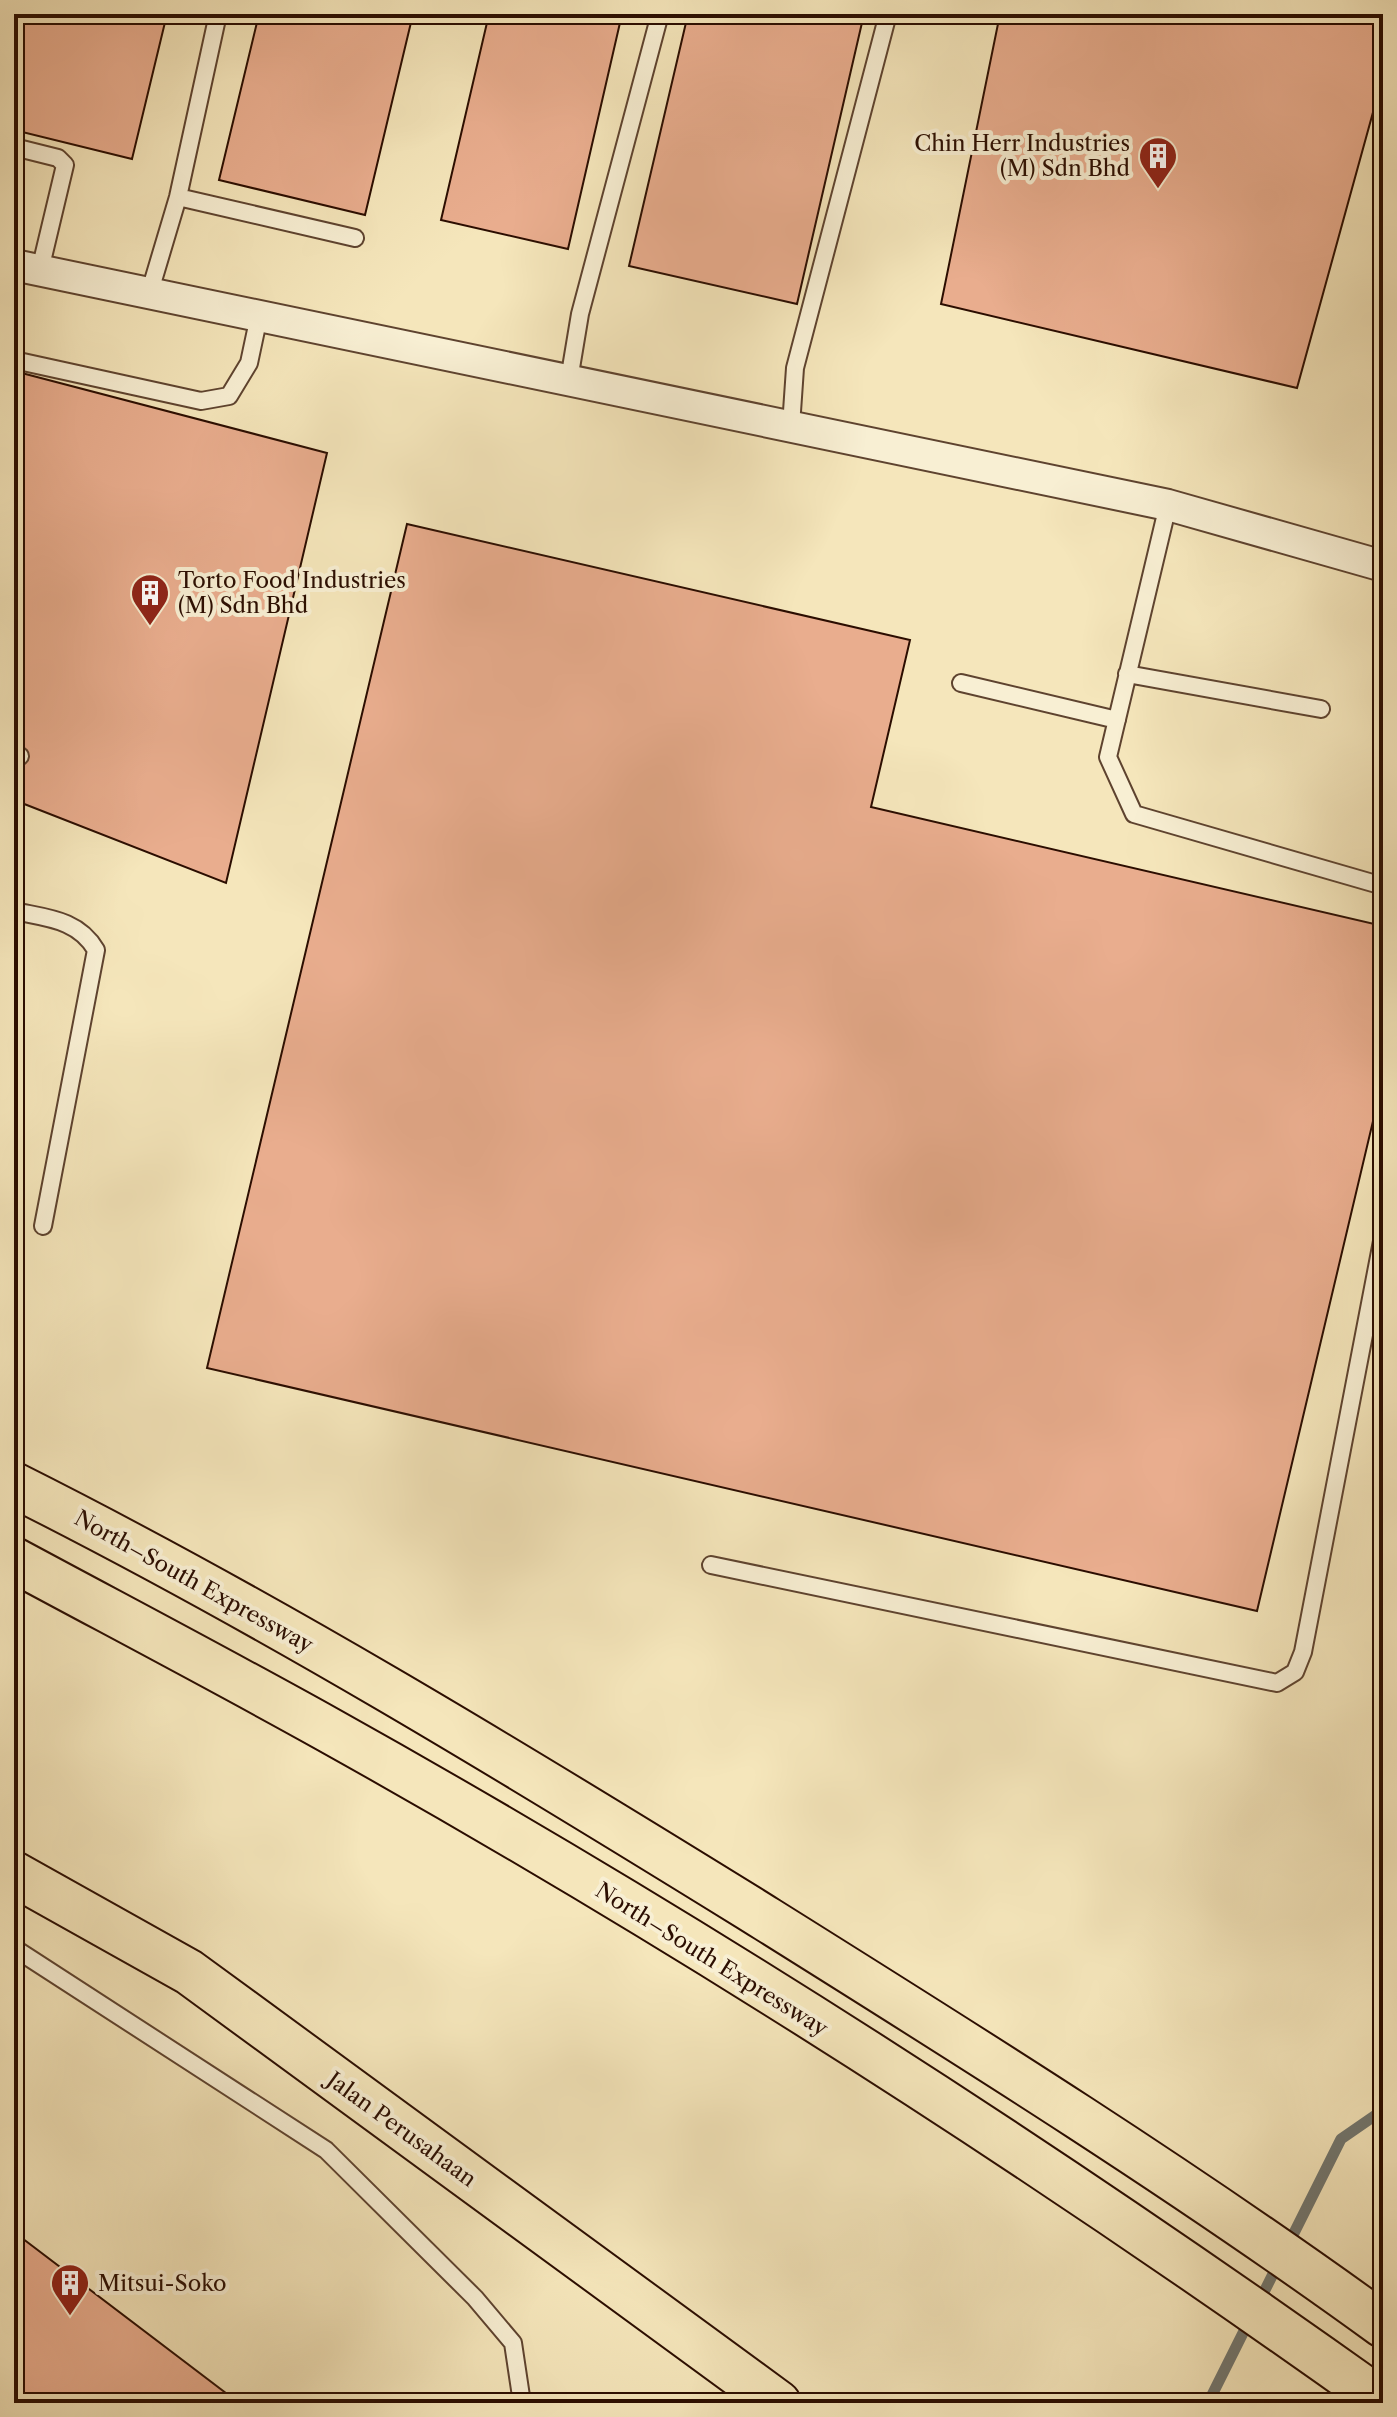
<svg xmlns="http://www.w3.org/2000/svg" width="1397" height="2417" font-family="'Libre Caslon Text',serif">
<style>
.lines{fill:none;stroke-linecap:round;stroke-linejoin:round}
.stream{stroke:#727770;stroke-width:11}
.building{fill:#e9ad8e;stroke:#2b0d00;stroke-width:2}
.service-casing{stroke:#5e432f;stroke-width:20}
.minor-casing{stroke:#5e432f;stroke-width:34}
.primary-casing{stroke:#2b0d00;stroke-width:48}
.motorway-casing{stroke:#2b0d00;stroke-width:48}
.service{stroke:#f8efd3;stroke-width:16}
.minor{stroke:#f8efd3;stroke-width:30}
.primary{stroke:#f5e6bb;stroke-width:44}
.motorway{stroke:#f5e6bb;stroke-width:44}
.labels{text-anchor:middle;stroke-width:8;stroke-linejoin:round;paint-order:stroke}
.poi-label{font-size:22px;fill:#2b0d00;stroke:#f8efd3;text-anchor:start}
.street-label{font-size:22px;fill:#2b0d00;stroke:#f8efd3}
</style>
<rect width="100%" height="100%" fill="#f5e6bb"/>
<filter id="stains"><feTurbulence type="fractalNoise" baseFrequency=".0025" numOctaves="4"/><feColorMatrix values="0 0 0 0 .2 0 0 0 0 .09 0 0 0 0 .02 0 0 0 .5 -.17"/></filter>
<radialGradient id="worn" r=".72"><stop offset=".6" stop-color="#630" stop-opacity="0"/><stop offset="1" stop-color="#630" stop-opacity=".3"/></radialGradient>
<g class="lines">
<!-- stream -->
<path class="stream" d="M1287 2247 1341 2139 1383 2110
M1258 2304 1279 2262
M1208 2403 1250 2319"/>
</g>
<!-- building -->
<path class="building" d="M14 14H167L132 159 14 130Z
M259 14H413L365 215 219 180Z
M489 14H622L568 249 441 220Z
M688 14H864L797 304 629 266Z
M1000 14H1383V76L1297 388 941 304Z
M14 371 327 453 226 883 14 800Z
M407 524 910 640 871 807 1383 926V1079L1257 1611 207 1368Z
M14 2232 239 2403H14Z"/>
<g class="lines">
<defs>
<path id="service" d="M14 147 58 158 65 165 40 270
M178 197 355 238
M150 291 178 197 218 14
M14 360 201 401 229 396 249 363 259 316
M569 380 580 314 660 14
M791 426 795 368 888 14
M1168 505 1108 757 1134 814 1383 886
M1127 674 1321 709
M961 683 1117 720
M14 761 20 756
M14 911C46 918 78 919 96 950L43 1226
M711 1565 1277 1683 1295 1672 1303 1652 1383 1236
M14 1948 326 2150 475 2298 513 2343 522 2403"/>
<path id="minor" d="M14 265 1168 505 1383 566"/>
<path id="primary" d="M14 1874 189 1972 778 2403"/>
<path id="motorway" d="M14 1485C267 1612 508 1759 749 1908 963 2042 1178 2176 1383 2325
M14 1560C118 1616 223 1671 327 1729 691 1932 1044 2160 1383 2402"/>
</defs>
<!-- service casing -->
<use href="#service" class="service-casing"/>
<!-- minor casing -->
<use href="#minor" class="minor-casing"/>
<!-- primary casing -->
<use href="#primary" class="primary-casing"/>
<!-- motorway casing -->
<use href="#motorway" class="motorway-casing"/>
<!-- service -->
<use href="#service" class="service"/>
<!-- minor -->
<use href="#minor" class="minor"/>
<!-- primary -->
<use href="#primary" class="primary"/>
<!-- motorway -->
<use href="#motorway" class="motorway"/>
</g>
<!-- icons -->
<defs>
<symbol id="building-pin" viewBox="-11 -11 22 30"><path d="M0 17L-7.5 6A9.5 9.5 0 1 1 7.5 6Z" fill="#8f2418" stroke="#f8efd3"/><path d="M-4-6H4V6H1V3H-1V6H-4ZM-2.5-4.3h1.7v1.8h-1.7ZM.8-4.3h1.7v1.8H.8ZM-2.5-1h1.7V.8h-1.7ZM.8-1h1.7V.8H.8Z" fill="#fff"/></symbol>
</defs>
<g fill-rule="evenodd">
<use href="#building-pin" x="1136" y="134" width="44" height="60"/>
<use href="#building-pin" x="128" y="571" width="44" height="60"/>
<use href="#building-pin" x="48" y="2261" width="44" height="60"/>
</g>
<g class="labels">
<!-- poi labels -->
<g class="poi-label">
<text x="1130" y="151" text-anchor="end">Chin Herr Industries<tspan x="1130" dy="25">(M) Sdn Bhd</tspan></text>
<text x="178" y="588">Torto Food Industries<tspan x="178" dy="25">(M) Sdn Bhd</tspan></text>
<text x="98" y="2291">Mitsui-Soko</text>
</g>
<!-- street labels -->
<g class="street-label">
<text transform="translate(194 1581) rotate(29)" y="8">North–South Expressway</text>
<text transform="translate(712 1959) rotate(32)" y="8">North–South Expressway</text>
<text transform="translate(402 2129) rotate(36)" y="8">Jalan Perusahaan</text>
</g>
</g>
<!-- margin -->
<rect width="1397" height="2417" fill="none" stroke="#f5e6bb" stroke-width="48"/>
<rect x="16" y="16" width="1365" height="2385" fill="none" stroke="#2b0d00" stroke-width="4"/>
<rect x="24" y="24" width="1349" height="2369" fill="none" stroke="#2b0d00" stroke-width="2"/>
<rect width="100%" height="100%" filter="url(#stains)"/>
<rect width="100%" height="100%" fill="url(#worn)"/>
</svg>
